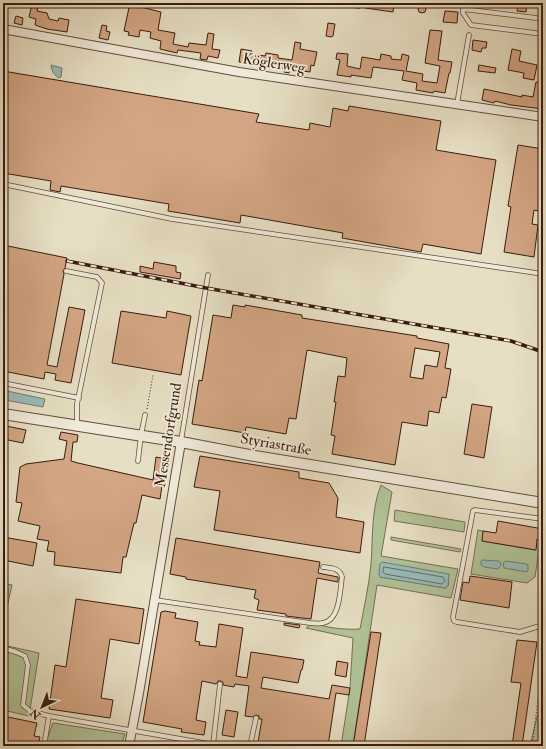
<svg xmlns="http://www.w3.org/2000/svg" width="546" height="749" font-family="'IM FELL Double Pica',serif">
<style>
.green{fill:#b1c297;stroke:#766f53;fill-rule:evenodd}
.water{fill:#98bcba;stroke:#727c76}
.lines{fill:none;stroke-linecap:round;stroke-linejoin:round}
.shore{stroke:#696c64;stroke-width:1}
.building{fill:#d3a583;stroke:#3a1c0f;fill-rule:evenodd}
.service-casing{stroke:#654d3c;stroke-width:5.5}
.minor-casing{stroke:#654d3c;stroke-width:10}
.tertiary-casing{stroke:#654d3c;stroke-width:12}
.path{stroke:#3a1c0f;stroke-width:1;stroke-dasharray:1 2;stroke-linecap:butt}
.service{stroke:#efead9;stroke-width:4}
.minor{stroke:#efead9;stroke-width:8}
.tertiary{stroke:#efead9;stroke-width:10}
.rail-casing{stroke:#3a1c0f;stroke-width:3.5}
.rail{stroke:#efead9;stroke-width:2;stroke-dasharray:6;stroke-linecap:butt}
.labels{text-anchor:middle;stroke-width:3.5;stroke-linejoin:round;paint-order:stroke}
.street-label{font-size:15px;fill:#3a1c0f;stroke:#efead9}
</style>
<rect width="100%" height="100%" fill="#e7dfc4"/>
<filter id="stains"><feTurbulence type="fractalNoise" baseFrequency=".005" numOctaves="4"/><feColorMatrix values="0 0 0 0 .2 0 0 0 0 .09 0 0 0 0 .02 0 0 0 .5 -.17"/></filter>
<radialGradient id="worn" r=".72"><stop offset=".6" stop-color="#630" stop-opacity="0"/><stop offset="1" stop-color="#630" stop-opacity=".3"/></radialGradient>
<!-- green -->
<path class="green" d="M381 485 392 492 381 556 458 569 451 598 377 585 353 746H341L350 688 353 638 306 628 312 623C329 628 343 630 360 629 364 607 369 586 371 564 373 538 371 509 381 485ZM380 577 449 582 448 586 445 588Z
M395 510 465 522 464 532 394 521Z
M478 530 483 531 482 541 535 550 536 545 539 547V550L535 577 527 583 471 574Z
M391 537 461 549 460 552 391 540Z
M3 583 12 585 3 625Z
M3 645 39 653 29 716 3 710Z
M543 692V746H530Z
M53 723 125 734 121 746H47V739Z"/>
<!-- water -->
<path class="water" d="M51 65 62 68 61 77 59 78C53 74 52 71 51 65Z
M7 391 45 399 43 407 5 400Z
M482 560 498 561 500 562 501 565 498 569 484 567 481 565V561Z
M506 561 527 564 528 566V570L527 572 504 568 503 563Z
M382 562 449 574 448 586 445 588 380 577 379 574 380 564Z"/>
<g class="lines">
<!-- shore -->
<path class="shore" d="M384 567 443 577 445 581 442 584 385 574 383 572Z"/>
</g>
<!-- building -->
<path class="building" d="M130 3H137V6L161 12 158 30 175 33 173 44 188 47 189 43 206 45 208 33 214 34 212 49 220 50 218 58 208 56 207 60 200 59 201 53 178 50 177 53 160 49 161 41 150 38 151 32 140 30 139 37 128 35 129 32 124 31Z
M365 3H394L393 12 365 8Z
M518 3H527L526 12 517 11Z
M32 4 38 6 37 11 47 13 49 19 58 21 59 18 69 20 67 32 47 29 35 25 36 19 29 17Z
M418 9a4 4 0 1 1 8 0a4 4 0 1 1-8 0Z
M445 11 458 12 457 23 443 22Z
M16 16 23 18 22 25 14 23Z
M328 23 335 24 333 36 331 37 326 36Z
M102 25 107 26 106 31 110 32 108 40 99 38Z
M430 30 442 31 438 60 452 62 450 73H449L445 93 434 91 433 93 416 90 417 83 402 80 404 71 373 67 371 78 351 75V77L337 75 340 60 336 59 337 53 348 54 347 66 360 69 362 57 380 60 381 54 391 56V59L401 60 402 54 409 56 406 71 423 74 422 81 437 83 440 66 425 63Z
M473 40 487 42 486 48H482L481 52 472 50Z
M295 42 301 43 300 49 317 52 314 66 311 65 310 72 290 69 289 73 284 72 285 69 239 62 241 49 252 51 251 54 265 56 266 53 278 55V58L292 60Z
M512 49 521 51 519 61 537 65 534 80 523 78 524 73 508 70Z
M479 65 496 68 495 73 478 71Z
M3 71 259 114 256 122 309 130 310 123 330 127 333 108 348 111 349 106 441 121 436 150 496 160 481 254 423 244 421 252 342 238 343 233 241 215 240 223 168 211 169 204 61 186 60 192 50 190 51 181 3 173Z
M536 82 543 83 540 101H543V109L511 105 495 101 494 103 482 100 484 89 522 97V95L533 97Z
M518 145 543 149V212L534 210 532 224 538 225 534 257 504 252 511 207 508 206Z
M3 245 67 258 65 268 63 271 64 274 47 365 57 367 69 307 85 310 71 383 55 380 56 374 45 372 44 379 3 371Z
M154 262 176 266V272L181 273 180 279 140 272V266L153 269Z
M233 305 245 307V305L302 315V318L417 336V338L449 344 445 368 451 369 446 398 442 397 439 413 429 411 427 426 402 422 395 465 332 454 335 436 331 435 336 402H334L338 376 345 377 347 358 307 350 296 419 289 418 286 434 246 427 245 433 192 424 199 380 202 381 213 315 231 318ZM415 348 440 352 437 367 425 365 423 379 410 377Z
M121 311 166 318 167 311 191 316 181 375 112 363Z
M472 404 492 407 484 458 464 454Z
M6 426 26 430 23 443 3 439Z
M61 432 78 435 77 442H73L71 461 78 463 153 480 156 457 166 459 160 499 142 495 136 523H134L126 557H123L121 573 54 565 55 552 47 551 49 541 37 539 40 526 18 521 22 503 16 502 20 467 26 464 64 459 67 441 59 439Z
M200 456 299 472V478L329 483 338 498 336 517 364 522 360 553 214 530 220 491 194 487Z
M498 521 543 529V540L537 539 536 550 482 541 483 531 496 533Z
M3 537 37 543 33 566 3 560Z
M176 538 320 562 318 573 338 577V582L317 578 311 619 286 616V614L257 610 259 600 254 598 256 590 186 579V577L170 574Z
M470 576 512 582 509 608 460 600 463 582 469 583Z
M76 599 144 609 139 644 110 639 101 698 113 700 110 718 49 709 55 665 66 667Z
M165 611 176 613 175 618 198 622 195 641 200 642 199 645 216 647 219 624 243 628 236 676 247 678 251 652 304 660 302 670H301L298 683 263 677 261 688 329 699 332 685 350 688 349 695 336 693 328 746H281L258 742 262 719H259V716L256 715 253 717 245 716 249 686 235 684 234 687 223 685V682L221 681H218L216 684 202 681 196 720 206 722 204 735 181 732 182 729 143 722 161 612Z
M284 623 300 625 299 628 284 625Z
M371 632 381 633 364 746H353Z
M517 640 537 642 522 746H512L521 683 511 682Z
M337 661 348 663 346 677 335 675Z
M226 710 238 712 234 737 222 735Z
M3 716 37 723 34 736 40 737 38 746H3Z"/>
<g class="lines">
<defs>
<path id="service" d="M337 3 359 6
M536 18 463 9V13L471 25 543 34
M457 104 469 35
M3 184 172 219 543 274
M66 271 97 277 102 283 77 404V425
M3 383 79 398
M181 441 208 275
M138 461 141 435 145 415
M543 519 475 510 473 511 453 617 454 621 457 622 520 632 543 625
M3 596 4 592
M155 600 310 623C314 623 319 624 323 623 340 620 340 591 342 577 340 568 331 568 323 567
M3 648 16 652 25 656 28 665 23 705 30 711 49 716
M213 745 220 684
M44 746 49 716 221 746
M250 746 256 718"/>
<path id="minor" d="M3 29 239 72 543 117
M129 746 139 693 181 442"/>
<path id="tertiary" d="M3 414 181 442 249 455 543 503"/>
</defs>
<!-- service casing -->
<use href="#service" class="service-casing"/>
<!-- minor casing -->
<use href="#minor" class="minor-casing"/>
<!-- tertiary casing -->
<use href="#tertiary" class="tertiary-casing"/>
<!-- path -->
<path class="path" d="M537 8 538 5 543 6
M147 409 153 375
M532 746 543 661"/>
<!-- service -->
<use href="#service" class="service"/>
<!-- minor -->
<use href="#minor" class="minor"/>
<!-- tertiary -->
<use href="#tertiary" class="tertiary"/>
<defs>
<path id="rail" d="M67 261 206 288 494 338 511 341 543 352"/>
</defs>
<!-- rail casing -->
<use href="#rail" class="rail-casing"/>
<!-- rail -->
<use href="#rail" class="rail"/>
</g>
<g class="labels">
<!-- street labels -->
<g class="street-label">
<text transform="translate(274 63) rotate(9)" y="5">Köglerweg</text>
<text transform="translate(168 435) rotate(-81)" y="5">Messendorfgrund</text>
<text transform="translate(276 444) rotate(10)" y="5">Styriastraße</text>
</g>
</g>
<!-- margin -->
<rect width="546" height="749" fill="none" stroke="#e7dfc4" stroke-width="16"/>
<rect x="4" y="4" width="538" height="741" fill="none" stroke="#3a1c0f" stroke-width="2"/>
<rect x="8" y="8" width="530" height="733" fill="none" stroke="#3a1c0f"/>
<!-- north arrow -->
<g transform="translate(42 707) rotate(223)" stroke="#efead9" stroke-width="3" paint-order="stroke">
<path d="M0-3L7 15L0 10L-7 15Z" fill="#3a1c0f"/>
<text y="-6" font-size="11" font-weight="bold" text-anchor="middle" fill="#3a1c0f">N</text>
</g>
<rect width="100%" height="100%" filter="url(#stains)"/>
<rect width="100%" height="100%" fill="url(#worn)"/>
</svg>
